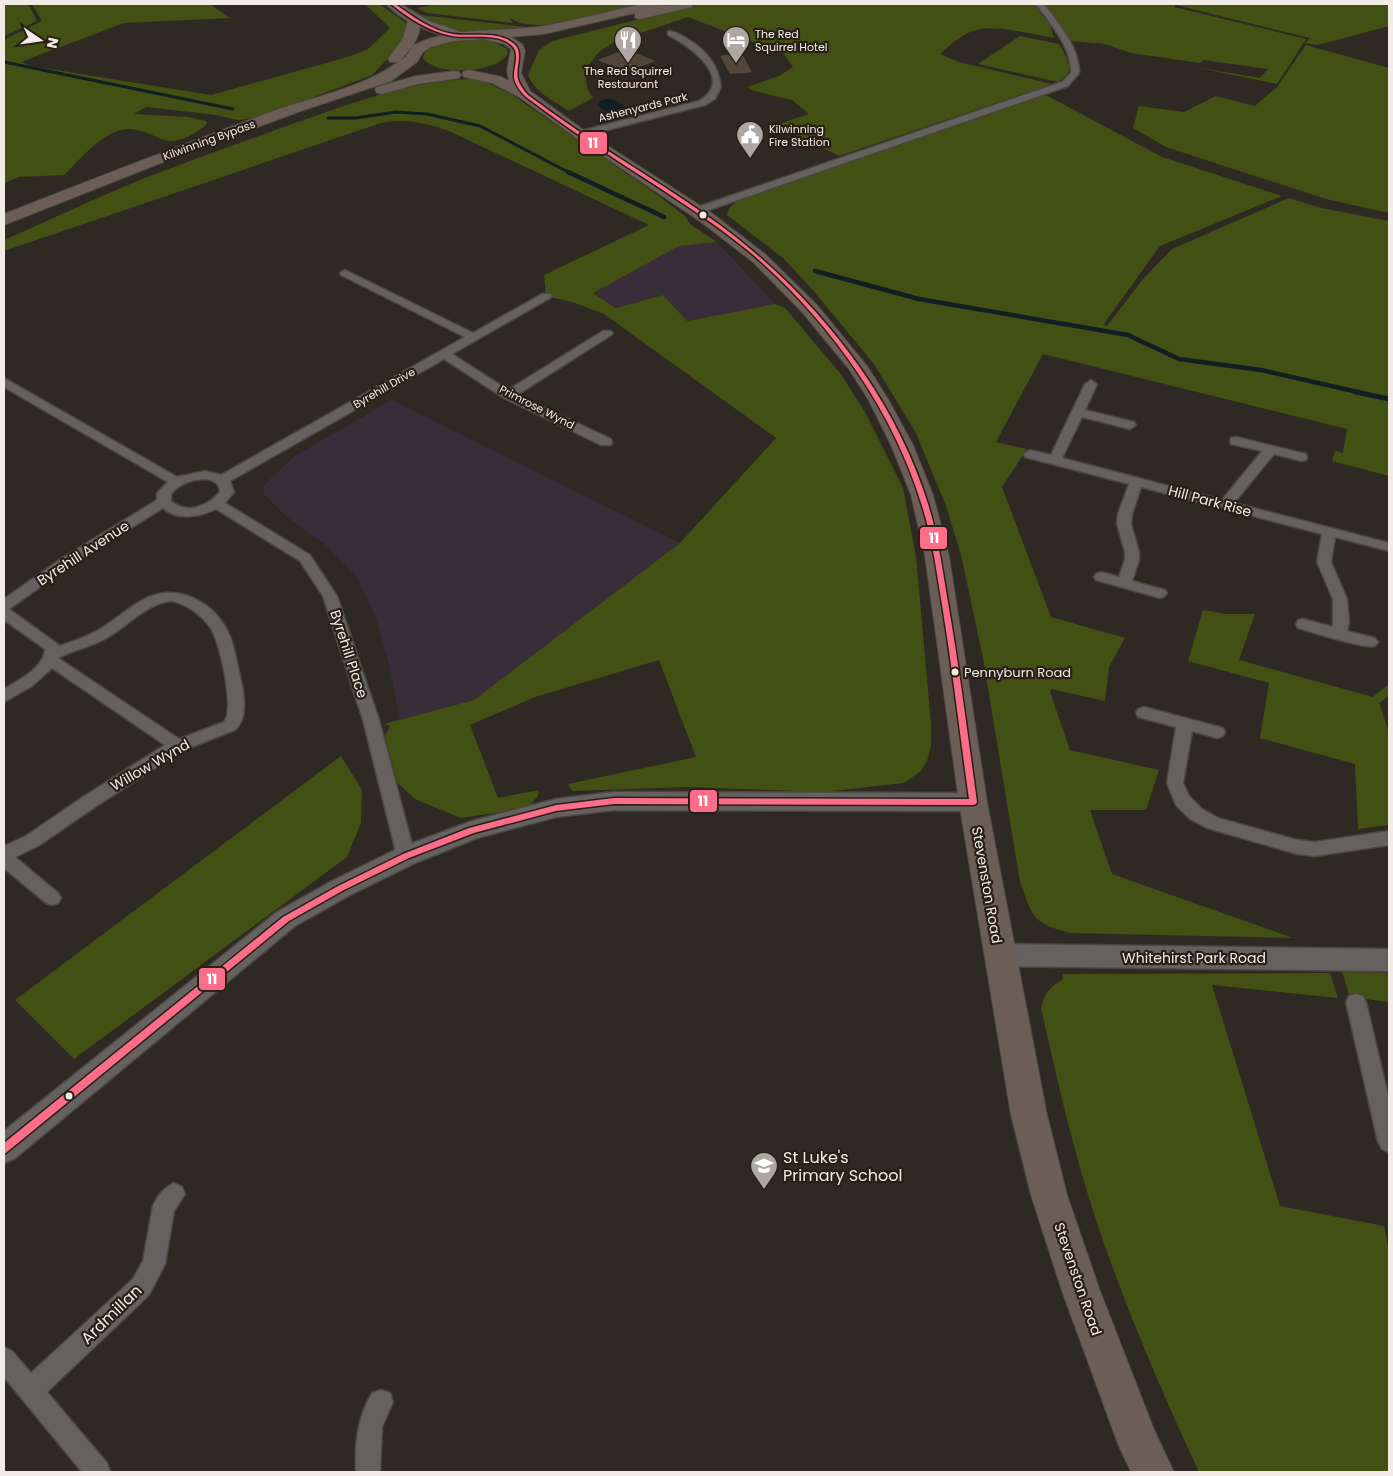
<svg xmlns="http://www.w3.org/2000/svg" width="1393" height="1476" font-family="Poppins,sans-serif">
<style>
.industrial{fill:#392d39}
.green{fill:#425014}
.water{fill:#111e23}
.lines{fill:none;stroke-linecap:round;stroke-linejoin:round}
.stream-far2{stroke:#111e23;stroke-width:3}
.stream-far1{stroke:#111e23;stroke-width:4.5}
.stream{stroke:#111e23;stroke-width:5}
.building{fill:#514637;stroke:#524d49}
.street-casing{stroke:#4a4641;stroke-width:3}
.secondary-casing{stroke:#4a4641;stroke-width:3}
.primary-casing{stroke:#4a4641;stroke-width:3}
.highway-casing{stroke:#4a4641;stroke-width:2}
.street{fill:#65615e;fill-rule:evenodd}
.secondary{fill:#65615e;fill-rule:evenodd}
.primary{fill:#6b615b;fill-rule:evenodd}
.highway{fill:#6a5e57;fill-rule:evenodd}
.bus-1-casing{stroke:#291f17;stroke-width:3}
.bus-1{fill:#fb6d88;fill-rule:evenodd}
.bus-dot{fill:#f2ece6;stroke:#291f17;stroke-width:2}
.labels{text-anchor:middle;stroke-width:4.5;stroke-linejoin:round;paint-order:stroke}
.far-poi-label{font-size:11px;fill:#f2ece6;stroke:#291f17;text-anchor:start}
.far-street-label{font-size:11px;fill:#f2ece6;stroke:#291f17}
.bus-label{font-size:13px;fill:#f2ece6;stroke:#291f17;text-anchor:start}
.street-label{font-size:14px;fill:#f2ece6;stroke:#291f17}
.near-poi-label{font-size:16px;fill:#f2ece6;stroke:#291f17;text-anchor:start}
.near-street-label{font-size:16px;fill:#f2ece6;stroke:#291f17}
.line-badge{stroke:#291f17;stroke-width:2}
.badge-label{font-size:14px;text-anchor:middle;font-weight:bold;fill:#fff}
</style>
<rect width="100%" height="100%" fill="#2f2924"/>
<!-- industrial -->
<path class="industrial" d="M717 242 775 304 687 321 663 295 616 308 593 292 679 246Z
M392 400 680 543 474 700 400 720 388 660 376 618 356 576 326 545 287 517 264 494V487L271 478 295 456Z"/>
<!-- green -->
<path class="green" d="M4 4H28L37 21 4 36Z
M32 4H210L230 18 124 23 21 62 31 66 211 95 348 57 368 49 390 28 365 4H379L406 23 409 29 404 42 372 75 261 117 238 120 216 115 146 107 134 114 188 117 206 121 207 124C198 132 185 140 173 141 159 143 144 125 121 130 98 136 81 159 64 175L19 177 4 183V40L42 21Z
M439 4H643C612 12 535 38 509 17L513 23 427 13 417 8Z
M700 4H1034L1050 25 1054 38C1033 35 996 24 976 30 963 33 950 45 940 54L959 62 1052 84 839 156 776 125 809 114 792 100 754 91 747 87 779 76 793 67 784 54 688 17 614 42 599 52 585 69 587 88 593 98 569 111C554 101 534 92 528 75L539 50 552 41Z
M1045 4H1389V26L1318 45 1305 43 1310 38 1176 5 1174 7 1306 39 1277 84 1195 67 1260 78 1268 69 1203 60 1200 63 1131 53 1105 44 1069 41Z
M421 15 535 28 454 32 434 24Z
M1020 36 1059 44C1068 60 1077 71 1058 82L978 64Z
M464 39C479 39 494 40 507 49L508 54C494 74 439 76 423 59 424 42 451 41 464 39Z
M1306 45 1389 68V213L1326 199 1166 147 1133 128 1139 106 1184 112 1216 96 1255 106 1277 87Z
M471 79 483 81 511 94 655 193 685 216 690 224 717 242 679 246 593 293 616 308 663 295 687 321 775 304 785 308 840 373 865 412 903 488 916 556 931 724V746L927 761 921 771 904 783 823 792 686 787 572 791 568 784 696 757 659 660 535 697 470 725 498 798 539 790 538 796 531 804 519 809 461 818 415 799 397 782 385 736 390 726 384 724 474 700 680 543 776 438 604 314 572 302 546 296 544 275 649 225 449 131C427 123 405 118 381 123L4 251V240C48 221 91 200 135 182 188 161 242 142 295 123 351 104 411 80 471 79Z
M1046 95 1162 157 1282 196 1160 246 1103 325 1107 326 1143 279 1172 249 1289 198 1321 208 1389 221V476L1332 461 1335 451 1343 453 1347 429 1043 354 996 442 1027 449 1002 487 1051 617 1125 638 1109 667 1105 701 1051 689 1050 692 1070 750 1159 770 1146 810H1090L1112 874 1293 938 1071 933C1032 923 1033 918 1020 882L983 658 961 555 946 506 916 433 874 364 811 288 783 258 727 215 729 208 737 201Z
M1203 610 1226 614H1255L1239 660 1373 697 1389 684V696L1379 703 1389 732V825L1358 829 1355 764 1260 738 1269 683 1188 661Z
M341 756 362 790 361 823 347 857 74 1059 15 1000Z
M1342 972 1389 973V1002L1350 997Z
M1330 973 1338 998 1212 985 1280 1206 1384 1226 1389 1251V1472H1199C1165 1399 1133 1325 1106 1249 1078 1171 1059 1089 1041 1008 1044 994 1050 987 1063 979L1062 974Z"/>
<!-- water -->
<path class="water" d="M606 99 615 100 628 109 626 113C613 116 607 114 598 105L600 101Z"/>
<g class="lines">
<!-- stream-far2 -->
<path class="stream-far2" d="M4 62 233 109
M328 118H356L396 112 427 114 480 126 570 173"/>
<!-- stream-far1 -->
<path class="stream-far1" d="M568 172 664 217
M815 271 919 299 1128 335 1179 359 1261 370 1362 393"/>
<!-- stream -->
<path class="stream" d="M1356 392 1389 399"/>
</g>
<!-- building -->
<path class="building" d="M626 50 654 61 626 71 599 60Z
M742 55 751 72 730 73 721 56Z"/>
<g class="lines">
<defs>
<path id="street" d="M1036 4H1044C1058 23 1080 48 1079 73L1068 86 700 213 696 214 691 211 692 209 1062 82 1071 73C1072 48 1050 23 1036 4Z
M668 31C675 31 680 35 686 38 706 50 718 64 721 87L715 99 705 105 580 137 577 136V132L699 101C736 79 690 46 668 35Z
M345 270 473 333 542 294H550L552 296 550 298 452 354 508 390 603 331H611L613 333 611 335 517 395 611 439 612 442 611 445H601L504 398 444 359 230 481 234 492 225 503 310 555 337 596 379 720 415 856 412 861 406 863 400 861 397 856 363 720 323 596 300 561 216 509C200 517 178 521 163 508L71 565 9 609 60 646C74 641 89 636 102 628 118 618 132 604 149 597 180 584 214 603 228 632 234 644 236 659 239 672 243 689 250 717 235 730L181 751 95 807 38 846 15 857 58 893 61 898 58 903 52 905 46 903 4 868V846L26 836 83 797 165 745 52 668 32 686 4 702V689C19 680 44 668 45 649L4 620V599L61 559 157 500V493L168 482 4 387V378L177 477 205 471 221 475 465 337 341 275 340 273ZM205 479C213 480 219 482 220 492 208 506 187 515 171 501V494C180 483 191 480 205 479ZM172 601C187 604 201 615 210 627 220 641 235 709 224 722L179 739 58 658C73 650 90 647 105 639 127 627 146 603 172 601Z
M1091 380 1097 384 1085 410 1134 422 1136 425 1130 429 1082 417 1062 458 1222 500 1262 451 1231 444 1230 441 1231 438 1236 437 1306 454 1307 457 1306 460 1301 461 1274 454 1234 503 1389 543V551L1335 537 1331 562 1347 599 1349 622 1347 631 1375 638 1378 642 1375 646C1363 649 1313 632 1298 628L1296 624 1298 620 1303 619 1333 627V599L1317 562 1322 534 1141 487 1132 514 1131 524 1139 552V560L1132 581 1165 590 1167 593 1165 596 1160 598 1096 580 1094 577 1096 574 1101 572 1119 577 1125 560V552L1117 524 1118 514 1129 484 1025 457 1024 454 1030 450 1051 455 1085 384Z
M1144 707 1223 728 1225 732 1223 736 1217 738 1192 731 1183 783 1189 796 1202 809 1218 818 1297 840 1315 842 1389 831V845L1315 856 1297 854 1207 828 1190 819 1176 805 1167 783 1176 727 1138 717 1136 713 1138 709Z
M1356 994 1363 996 1366 1002 1389 1100V1152L1382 1149 1378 1142 1346 1002 1349 996Z
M174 1183 182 1187 185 1194 174 1211 165 1264 149 1295 47 1392 107 1463 110 1472H82L4 1377V1347L12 1351 31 1373 133 1279 143 1261 153 1206C157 1196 164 1188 174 1183Z
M381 1390 390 1393 393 1402 382 1427 380 1472H356C355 1443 357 1419 372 1393Z"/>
<path id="secondary" d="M614 792 973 793 981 796 985 802 981 808 973 811 614 810 556 817 477 838 415 863 350 895 295 926 14 1159 4 1163V1131L277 912 332 881 397 849 472 821 556 799Z
M999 944 1389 949V971L999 966 990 963 986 955 990 947Z"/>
<path id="primary" d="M387 4H400L429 21 464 33 466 36 460 40C436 34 404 24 387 4Z"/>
<path id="highway" d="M642 4H664L663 6 693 4 692 7 640 19 635 18V13L544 34 511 37 522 44 525 50 521 73 530 91 585 131 713 214 765 254 816 304 867 366 888 399 913 445 933 495 949 556 987 802 1047 1115 1067 1195 1100 1291 1155 1432 1174 1472H1131L1118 1444 1062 1291 1031 1195 1011 1115 959 802 925 556 911 495 891 445 868 399 849 369 802 312 753 262 701 222 575 137 519 97 492 83 464 77 462 74 464 71 469 70 502 77 509 81 507 70 511 49 504 44 483 39 453 41 431 47 423 52 417 62 391 81 301 111 166 161 4 225V214C93 179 181 145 271 112 312 97 363 88 398 62H390L388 59 403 38 408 20H418C425 34 409 50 401 60L406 57 412 46C453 25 500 33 544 26 577 20 610 11 642 4Z
M454 71 459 72 461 75 459 78 417 84 382 94 377 93 375 90 377 87 416 76Z"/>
</defs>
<!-- street casing -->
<use href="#street" class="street-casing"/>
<!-- secondary casing -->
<use href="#secondary" class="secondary-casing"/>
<!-- primary casing -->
<use href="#primary" class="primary-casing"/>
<!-- highway casing -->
<use href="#highway" class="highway-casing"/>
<!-- street -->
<use href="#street" class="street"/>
<!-- secondary -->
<use href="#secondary" class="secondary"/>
<!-- primary -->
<use href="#primary" class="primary"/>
<!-- highway -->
<use href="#highway" class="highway"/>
<defs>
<path id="bus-1" d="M391 4H395C412 16 432 31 453 34 472 37 497 30 513 43 525 52 515 66 518 79 520 86 524 90 528 95 556 116 584 135 613 154 661 185 711 215 755 253 833 319 899 408 929 507 939 540 943 574 949 608 960 672 968 737 977 802L976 804 973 805 614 804 556 811 474 833 409 858 344 890 289 921 7 1152 4 1154V1143L283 917 338 886 403 854 469 828 556 805 614 798 969 799C960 736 953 673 943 611 937 576 933 540 922 506 893 409 828 319 751 253 706 216 657 187 609 155 580 137 553 117 526 97 520 91 515 85 514 77 513 67 521 53 511 45 497 32 469 39 452 36 430 32 408 18 391 4Z"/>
</defs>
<!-- bus-1 casing -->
<use href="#bus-1" class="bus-1-casing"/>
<!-- bus-1 -->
<use href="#bus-1" class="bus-1"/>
</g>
<!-- icons -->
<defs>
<symbol id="restaurant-pin" viewBox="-11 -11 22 30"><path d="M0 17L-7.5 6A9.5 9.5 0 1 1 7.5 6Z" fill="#aea8a2" stroke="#291f17"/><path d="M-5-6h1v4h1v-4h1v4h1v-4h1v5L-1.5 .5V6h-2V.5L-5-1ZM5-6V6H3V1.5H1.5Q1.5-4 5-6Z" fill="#fff"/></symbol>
<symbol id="hotel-pin" viewBox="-11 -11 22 30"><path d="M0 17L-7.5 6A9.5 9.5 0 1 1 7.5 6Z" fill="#aea8a2" stroke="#291f17"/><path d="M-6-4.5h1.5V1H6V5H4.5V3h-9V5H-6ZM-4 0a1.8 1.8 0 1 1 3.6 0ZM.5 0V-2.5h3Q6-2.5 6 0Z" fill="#fff"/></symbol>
<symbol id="civic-pin" viewBox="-11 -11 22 30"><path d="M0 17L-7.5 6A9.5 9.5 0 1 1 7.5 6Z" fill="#aea8a2" stroke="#291f17"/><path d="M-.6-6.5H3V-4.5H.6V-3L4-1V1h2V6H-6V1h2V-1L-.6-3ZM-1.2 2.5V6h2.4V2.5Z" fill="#fff"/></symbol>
<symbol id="school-pin" viewBox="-11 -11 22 30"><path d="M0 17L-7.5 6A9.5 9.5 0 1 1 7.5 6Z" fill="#aea8a2" stroke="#291f17"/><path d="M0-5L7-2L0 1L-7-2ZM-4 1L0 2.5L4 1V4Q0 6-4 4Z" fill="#fff"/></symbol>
</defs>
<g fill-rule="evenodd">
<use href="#restaurant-pin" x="612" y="24" width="32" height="43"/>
<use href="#hotel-pin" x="720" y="24" width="32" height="43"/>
<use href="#civic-pin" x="734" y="119" width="32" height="43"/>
<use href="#school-pin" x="748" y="1150" width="32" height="43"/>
</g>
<!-- markers -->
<g class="bus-dot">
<circle cx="703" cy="215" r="4.5"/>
<circle cx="955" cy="672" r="4.5"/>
<circle cx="69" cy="1096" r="4.5"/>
</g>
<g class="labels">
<!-- far-poi labels -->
<g class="far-poi-label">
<text x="755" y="38">The Red<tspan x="755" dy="13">Squirrel Hotel</tspan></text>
<text x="628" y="75" text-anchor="middle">The Red Squirrel<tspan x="628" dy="13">Restaurant</tspan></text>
<text x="769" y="133">Kilwinning<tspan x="769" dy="13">Fire Station</tspan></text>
</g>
<!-- far-street labels -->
<g class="far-street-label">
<text transform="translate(643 107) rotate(-14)" y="4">Ashenyards Park</text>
<text transform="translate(209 140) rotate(-20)" y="4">Kilwinning Bypass</text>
<text transform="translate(384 388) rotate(-30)" y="4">Byrehill Drive</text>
<text transform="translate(537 407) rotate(27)" y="4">Primrose Wynd</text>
</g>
<!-- bus labels -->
<g class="bus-label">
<text x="964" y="677">Pennyburn Road</text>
</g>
<!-- street labels -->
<g class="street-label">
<text transform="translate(1210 501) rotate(15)" y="5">Hill Park Rise</text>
<text transform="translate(83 553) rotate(-33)" y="5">Byrehill Avenue</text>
<text transform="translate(349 654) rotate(72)" y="5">Byrehill Place</text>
<text transform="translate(150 765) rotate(-30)" y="5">Willow Wynd</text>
<text transform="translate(987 885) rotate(80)" y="5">Stevenston Road</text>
<text x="1194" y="963">Whitehirst Park Road</text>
<text transform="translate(1078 1279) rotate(71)" y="5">Stevenston Road</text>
</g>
<!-- near-poi labels -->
<g class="near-poi-label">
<text x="783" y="1163">St Luke's<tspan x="783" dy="18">Primary School</tspan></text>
</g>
<!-- near-street labels -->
<g class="near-street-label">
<text transform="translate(111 1314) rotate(-44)" y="6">Ardmillan</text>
</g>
</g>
<g class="line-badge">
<rect x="579" y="131" width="29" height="24" rx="5" fill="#fb6d88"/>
<rect x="919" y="526" width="29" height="24" rx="5" fill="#fb6d88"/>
<rect x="689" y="789" width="29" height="24" rx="5" fill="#fb6d88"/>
<rect x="198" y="967" width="28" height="24" rx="5" fill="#fb6d88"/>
</g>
<g class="badge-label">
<text x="593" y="148">11</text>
<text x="934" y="543">11</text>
<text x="703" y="806">11</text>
<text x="212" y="984">11</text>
</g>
<!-- border -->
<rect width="1393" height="1476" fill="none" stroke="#f2ece6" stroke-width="10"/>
<!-- north arrow -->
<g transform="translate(40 40) rotate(103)" stroke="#291f17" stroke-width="4" paint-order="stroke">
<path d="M0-4L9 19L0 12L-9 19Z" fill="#f2ece6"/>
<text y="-8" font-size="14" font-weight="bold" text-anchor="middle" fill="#f2ece6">N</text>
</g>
</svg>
